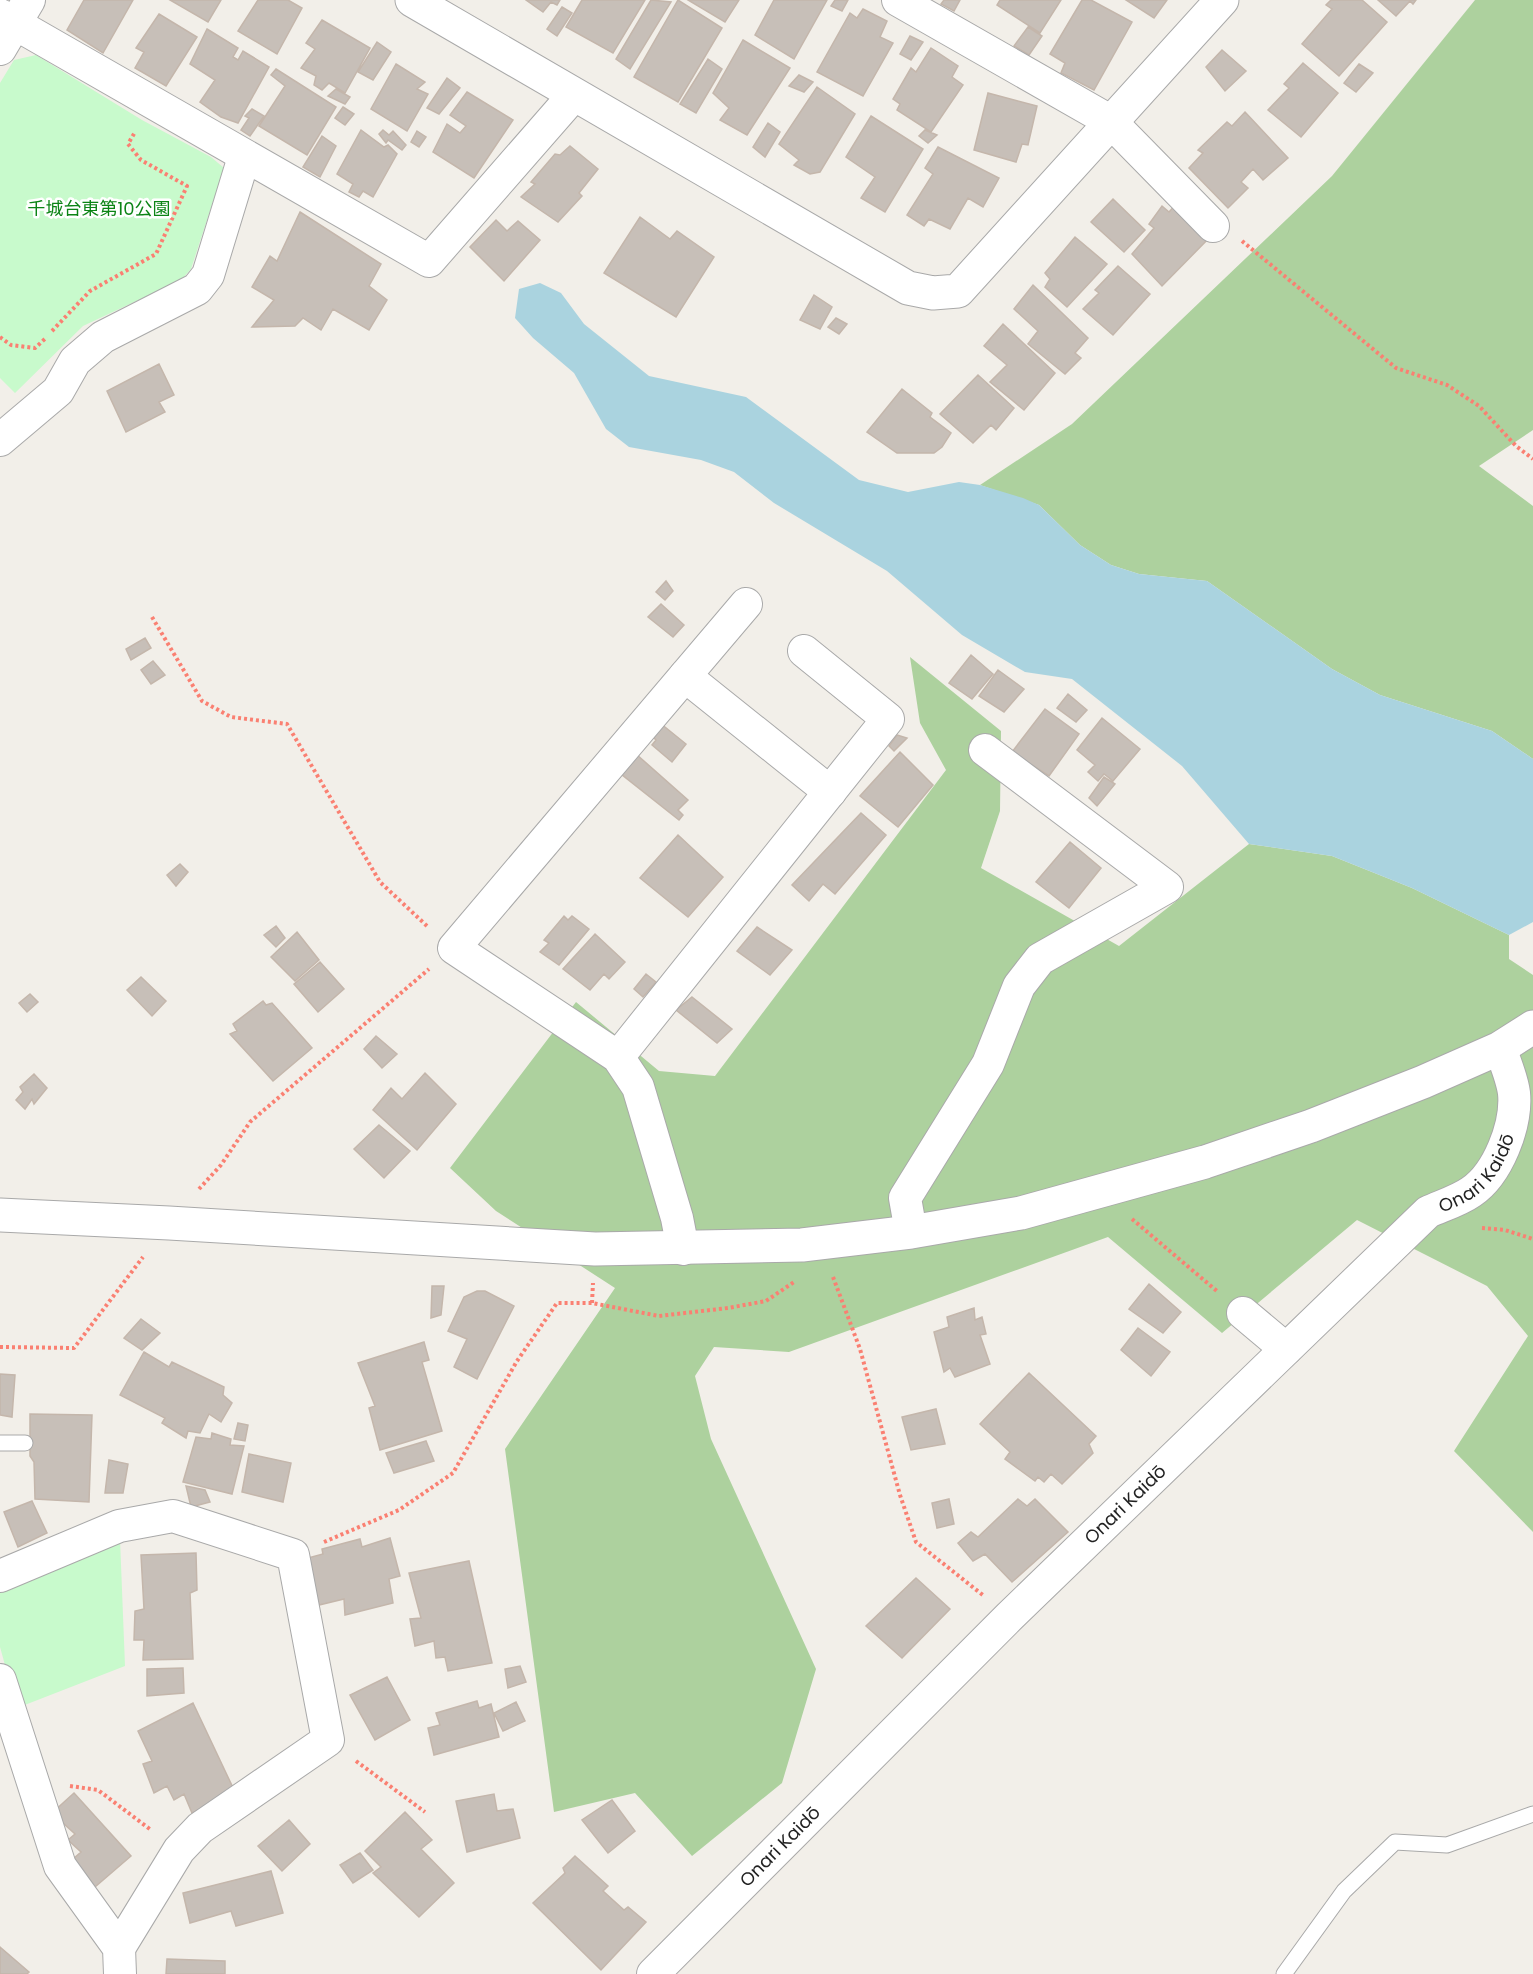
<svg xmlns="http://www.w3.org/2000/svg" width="1533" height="1974" font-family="Poppins,'Noto Sans JP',sans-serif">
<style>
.forest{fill:#add19e}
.park{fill:#c8facc}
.water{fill:#aad3df}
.building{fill:#c7bfb8;stroke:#c4b6ab;stroke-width:1.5}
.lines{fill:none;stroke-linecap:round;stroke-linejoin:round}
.service-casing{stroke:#a9a9a9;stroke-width:17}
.minor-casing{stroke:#a9a9a9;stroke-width:34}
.tertiary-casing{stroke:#a9a9a9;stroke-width:35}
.path{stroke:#fa8072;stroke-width:4;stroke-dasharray:3 3;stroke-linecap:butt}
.service{stroke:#fff;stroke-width:15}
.minor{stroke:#fff;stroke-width:32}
.tertiary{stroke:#fff;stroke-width:33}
.labels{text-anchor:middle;stroke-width:5;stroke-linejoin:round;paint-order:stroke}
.park-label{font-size:18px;fill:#0c8416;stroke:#fff}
.street-label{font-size:18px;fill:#222;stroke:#fff}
</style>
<rect width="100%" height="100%" fill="#f2efe9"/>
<!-- forest -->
<path class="forest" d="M1475 0H1533V430L1479 466 1533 506V759L1492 731 1380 695 1332 669 1207 581 1139 574 1111 565 1080 545 1039 505 980 485 1072 424 1332 176Z
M910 657 1001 731 1000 811 981 868 1119 946 1249 844 1332 856 1412 888 1509 935V959L1533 975V1532L1454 1451 1528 1336 1487 1286 1357 1220 1222 1333 1108 1237 789 1352 714 1347 695 1376 711 1439 816 1669 782 1783 692 1856 635 1793 554 1812 505 1449 615 1288 496 1211 450 1168 576 1002 659 1071 715 1076 946 770 920 723Z"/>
<!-- park -->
<path class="park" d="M36 55 142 120 211 157 224 168 191 269 181 280 83 326 15 393 0 378V83L14 60Z
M120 1539 125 1666 17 1708 0 1647V1583Z"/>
<!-- water -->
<path class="water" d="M540 283 561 293 584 324 649 376 746 397 859 480 908 492 959 482 980 485 1023 498 1039 505 1080 545 1111 565 1139 574 1207 581 1332 669 1380 695 1492 731 1533 759V922L1509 935 1412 888 1332 856 1249 844 1182 766 1072 679 1025 672 962 635 887 571 774 503 734 472 701 460 629 447 606 429 574 373 533 338 515 318 519 289Z"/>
<!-- building -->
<path class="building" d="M84 0H133L103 53 67 30Z
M170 0H221L208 22Z
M258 0H288L302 8 277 54 238 31Z
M526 0H560L557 5 551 2 543 12Z
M582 0H645L613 53 566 27Z
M651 0 671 2 630 69 616 59Z
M678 0 722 28 678 102 634 77Z
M688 0H739L725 22Z
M774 0H827L794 59 755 35Z
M835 0H848L842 11 831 6Z
M944 0H960L954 11 941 4Z
M1000 0H1061L1040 33 997 5Z
M1082 0H1091L1132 22 1094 90 1061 73 1065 63 1050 54Z
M1126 0H1167L1154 18Z
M1331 0H1362L1387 22 1339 76 1302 44 1332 9 1326 5Z
M1378 0H1416L1413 4 1410 1 1396 16Z
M562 7 572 13 557 36 547 29Z
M863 9 887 21 880 37 893 43 863 96 817 72 850 13 857 18Z
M159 14 197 37 166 86 135 68 144 52 136 48Z
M322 20 370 48 345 93 329 83 322 90 314 85 316 76 301 68 315 49 306 43Z
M1028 27 1042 36 1029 55 1014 46Z
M207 29 238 48 233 57 238 60 243 51 269 67 238 123 221 117 200 102 215 80 190 64Z
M910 36 923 42 911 60 900 54Z
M743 40 790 68 747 135 720 120 729 108 713 93Z
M377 42 391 52 373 80 358 72Z
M931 48 958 66 952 77 963 85 931 132 897 110 900 104 893 99 911 68 916 72Z
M1222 50 1246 71 1225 91 1206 67Z
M708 59 722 69 696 113 680 104Z
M1303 63 1338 93 1301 137 1268 110 1289 88 1284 84Z
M396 64 425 82 417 89 428 94 407 131 371 109Z
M1359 64 1373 73 1356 92 1344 83Z
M276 69 336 107 307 155 259 126 285 86 271 75Z
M799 75 813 82 804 92 789 86Z
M447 78 460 88 439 114 427 108Z
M817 87 855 114 820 172 810 174 794 165 799 160 779 144Z
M336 89 350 97 345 104 328 96Z
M467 92 513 120 474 178 433 152 447 124 460 133 466 126 450 115Z
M988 93 1037 106 1028 145 1022 144 1016 162 974 150Z
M343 107 354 114 345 125 335 118Z
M252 109 264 116 250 136 241 130 249 118 245 116Z
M1245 112 1288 158 1263 180 1253 169 1241 182 1248 188 1228 208 1189 168 1203 153 1198 150 1227 122 1232 126Z
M871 116 923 149 885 212 861 198 875 177 846 157Z
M768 123 780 132 765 157 753 147Z
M361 130 384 147 388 145 397 154 373 197 363 191 359 197 349 192 353 184 337 174Z
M383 130 389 135 393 131 406 145 402 150 388 140 386 143 379 134Z
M925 130 937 135 928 143 919 136Z
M417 131 426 137 419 147 411 142Z
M322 136 336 146 320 177 303 167Z
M570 146 598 169 579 193 582 196 558 222 521 197 535 184 531 182 555 154 560 155Z
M938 147 999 178 983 207 968 198 950 229 929 219 924 226 907 215 933 174 925 168Z
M1113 199 1145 230 1124 252 1091 222Z
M1178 202 1213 234 1162 286 1132 254 1154 228 1149 224 1162 206 1169 212Z
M300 212 381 264 369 286 387 300 369 330 333 309 321 330 303 318 295 326 252 327 274 300 252 287 270 256 277 261Z
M640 217 670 239 677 231 714 257 676 317 604 273Z
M496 220 507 231 518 221 540 240 504 281 470 247Z
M1075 237 1107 264 1067 307 1045 287 1050 279 1045 273Z
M1118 266 1150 294 1113 335 1083 309 1099 293 1095 290Z
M1033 285 1088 338 1075 353 1081 358 1065 374 1028 344 1038 331 1014 309Z
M814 295 832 307 820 329 800 320Z
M836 318 847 324 839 334 828 327Z
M1003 324 1055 373 1024 410 990 382 1007 365 984 346Z
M159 364 174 395 159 402 165 412 126 432 107 391Z
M978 375 1014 408 996 430 991 425 973 443 940 414Z
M902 389 932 413 930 417 951 433 942 447 934 453H897L867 432Z
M666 581 673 591 665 600 656 592Z
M661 604 684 625 673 637 648 617Z
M145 638 151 648 131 660 126 649Z
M971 655 993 674 972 699 949 683Z
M153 661 165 675 151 684 141 670Z
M998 670 1024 689 1004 712 979 696Z
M1068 694 1087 710 1076 722 1057 708Z
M1045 709 1079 734 1049 776 1012 752Z
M1102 718 1140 749 1113 781 1104 774 1098 781 1088 772 1095 765 1077 750Z
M660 723 686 744 672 762 652 745 656 740 652 736Z
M897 735 907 738 894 751 889 746Z
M900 752 933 785 898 827 860 796Z
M636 754 688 800 678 810 683 815 679 820 621 774Z
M1104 777 1115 784 1097 806 1089 798Z
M861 813 886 835 835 894 823 884 809 901 792 885Z
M678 835 723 877 688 917 640 878Z
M1070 842 1101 868 1069 908 1036 882Z
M180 864 188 872 176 886 167 875Z
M564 916 568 920 572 916 589 929 559 965 540 952 549 943 544 940Z
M276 926 285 938 276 947 264 935Z
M757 927 792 950 770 975 737 951Z
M297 932 319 960 295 981 271 957Z
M595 934 625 962 609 979 604 974 590 990 563 969Z
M320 962 344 989 318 1012 294 984Z
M646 974 656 982 643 997 634 989Z
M141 977 166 1001 152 1016 127 990Z
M30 994 38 1002 27 1012 19 1003Z
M692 997 732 1029 717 1043 676 1010Z
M263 1001 266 1005 272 1003 312 1048 273 1081 230 1034 237 1031 233 1024Z
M376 1036 397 1054 382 1068 364 1049Z
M425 1073 456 1104 417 1150 373 1110 391 1088 402 1099Z
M34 1074 47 1088 34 1104 32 1099 25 1109 16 1100 23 1092 20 1087Z
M379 1125 410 1151 384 1178 354 1149Z
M1149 1284 1181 1312 1163 1333 1129 1309Z
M432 1286H444L441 1315 431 1318Z
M477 1291H485L514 1306 477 1379 454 1367 467 1339 448 1331 464 1297Z
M974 1308 975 1320 982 1317 986 1334 980 1335 990 1364 955 1377 950 1368 944 1372 934 1332 949 1327 947 1317Z
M141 1319 160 1333 142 1350 124 1338Z
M1138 1328 1170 1352 1151 1376 1121 1350Z
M424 1342 429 1360 422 1362 442 1431 380 1450 369 1408 375 1406 358 1363Z
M144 1352 169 1367 172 1362 224 1387 223 1395 232 1403 221 1422 209 1414 200 1433 188 1431 186 1438 162 1423 165 1418 120 1395Z
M1029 1373 1096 1436 1089 1444 1093 1453 1062 1484 1051 1474 1044 1482 1038 1477 1035 1481 1005 1459 1010 1452 980 1424Z
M0 1374 15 1375 12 1417 0 1415Z
M936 1409 945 1444 911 1450 902 1417Z
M30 1414 92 1415 89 1502 35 1499 34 1462 30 1456Z
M238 1423 248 1425 245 1441 234 1439Z
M212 1433 231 1439 230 1445 244 1446 232 1494 183 1482 196 1437 211 1439Z
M426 1441 434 1461 394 1473 386 1453Z
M249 1454 291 1463 283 1502 242 1492Z
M109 1460 128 1464 123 1493H105Z
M186 1486 205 1490 210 1502 191 1507Z
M949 1499 954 1524 937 1528 932 1503Z
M1018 1499 1027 1506 1035 1499 1068 1532 1012 1582 985 1554 973 1561 958 1543 971 1532 978 1537Z
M32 1501 47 1533 18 1547 4 1512Z
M390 1538 400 1576 389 1579 393 1603 345 1615 344 1599 319 1605 308 1558 323 1554 322 1549 360 1539 362 1547Z
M196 1553 197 1590 190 1593 193 1659 143 1660 144 1640H134L135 1611 144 1609 141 1555Z
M469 1561 492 1663 448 1671 445 1657 436 1658 434 1641 415 1646 410 1619 421 1618 409 1573Z
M916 1578 950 1609 902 1658 866 1626Z
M520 1666 526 1682 508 1688 505 1669Z
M183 1668 184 1693 147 1696V1669Z
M387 1677 410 1720 375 1740 350 1695Z
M477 1701 479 1708 491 1704 499 1737 434 1755 428 1728 440 1725 436 1713Z
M516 1702 525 1721 503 1731 494 1713Z
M193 1703 235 1792 192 1813 184 1794 174 1800 167 1786 154 1793 143 1764 152 1761 138 1731Z
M74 1793 131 1856 95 1887 73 1859 81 1852 68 1840 75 1834 52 1813Z
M494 1794 497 1811 513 1809 520 1838 467 1852 456 1801Z
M612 1800 635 1831 608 1853 582 1820Z
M405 1812 432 1840 421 1849 454 1883 419 1917 373 1873 381 1867 365 1851Z
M289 1820 310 1844 282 1871 258 1846Z
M360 1853 373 1870 353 1883 340 1865Z
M575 1856 608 1886 603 1891 624 1910 628 1907 646 1922 601 1970 533 1903 565 1873 563 1868Z
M271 1871 283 1913 236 1926 231 1911 190 1923 183 1893Z
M0 1947 29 1972 27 1974H0Z
M167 1959 225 1961V1974H166Z"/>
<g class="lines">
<defs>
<path id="service" d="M0 1443H25
M1284 1974 1344 1891 1395 1842 1447 1845 1533 1814"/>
<g id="minor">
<path d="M898 0 1110 121 1213 226"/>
<path d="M0 15 429 261 573 96"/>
<path d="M0 49 29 0"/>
<path d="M0 440 58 391 75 361 103 337 197 289 208 275 244 157"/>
<path d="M685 676 830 792"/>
<path d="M618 1057 888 719 804 651"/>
<path d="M911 1232 905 1198 988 1064 1019 986 1040 959 1167 887 985 750"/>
<path d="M683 1249 677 1218 638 1087 618 1057 454 948 746 604"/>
<path d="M1243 1313 1286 1349"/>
<path d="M0 1576 119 1526 173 1516 293 1555 328 1740 200 1828 179 1850 119 1948"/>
<path d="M0 1680 60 1866 119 1948 120 1974"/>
<path id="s1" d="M653 1974 1009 1617 1428 1212C1441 1206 1458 1201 1471 1192 1498 1174 1517 1125 1514 1093 1512 1078 1505 1062 1500 1048"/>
</g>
<path id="tertiary" d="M412 0 908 288 933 293 958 291 1222 0
M0 1215 169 1223 595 1249 802 1245 911 1232 1021 1213 1205 1162 1311 1126 1423 1082 1500 1048 1533 1027"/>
</defs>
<!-- service casing -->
<use href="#service" class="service-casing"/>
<!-- minor casing -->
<use href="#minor" class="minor-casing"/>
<!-- tertiary casing -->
<use href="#tertiary" class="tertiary-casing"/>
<!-- path -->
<path class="path" d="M1242 241 1396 368 1447 385 1479 406 1516 446 1533 459
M52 331 90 291 156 254 187 186 141 160 128 144 135 132
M0 337 11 345 35 348 47 337
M152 617 202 701 231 717 287 724 380 882 427 926
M199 1189 221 1165 250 1122 429 969
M1132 1219 1218 1292
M1482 1228 1505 1230 1533 1239
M833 1277 860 1349 900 1495 916 1542 984 1596
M592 1303 593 1283
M0 1347 74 1348 143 1257
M324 1542 399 1510 453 1473 517 1361 557 1303H592L659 1316 728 1308 766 1301 794 1282
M356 1761 425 1812
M70 1786 98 1790 151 1830"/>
<!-- service -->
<use href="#service" class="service"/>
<!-- minor -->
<use href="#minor" class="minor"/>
<!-- tertiary -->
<use href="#tertiary" class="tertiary"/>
</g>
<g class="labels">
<!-- park labels -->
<g class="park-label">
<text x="99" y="215">千城台東第10公園</text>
</g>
<!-- street labels -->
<g class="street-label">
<text dy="6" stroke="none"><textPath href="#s1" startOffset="1152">Onari Kaidō</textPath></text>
<text dy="6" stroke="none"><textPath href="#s1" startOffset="666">Onari Kaidō</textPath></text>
<text dy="6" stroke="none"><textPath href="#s1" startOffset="180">Onari Kaidō</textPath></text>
</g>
</g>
</svg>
